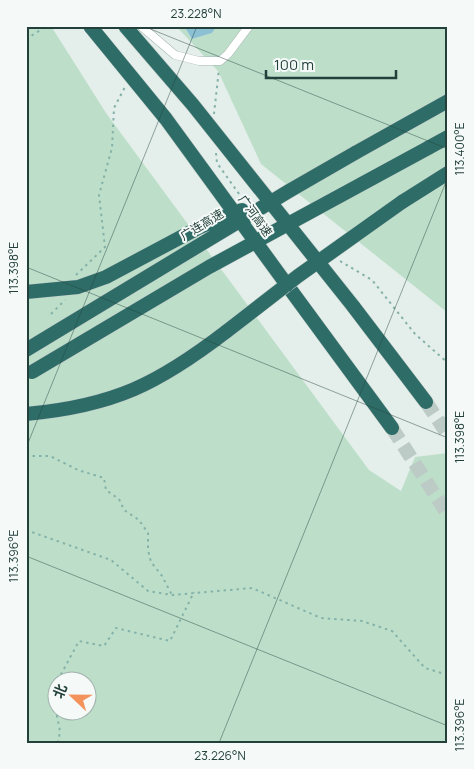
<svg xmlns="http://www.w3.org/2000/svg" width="474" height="769" font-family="Manrope,'Noto Sans SC',sans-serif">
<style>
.green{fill:#bddfca;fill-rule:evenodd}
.water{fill:#8cc0d3}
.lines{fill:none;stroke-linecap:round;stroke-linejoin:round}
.highway-tunnel{stroke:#bdcbc7;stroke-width:14;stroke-dasharray:14 7;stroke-linecap:butt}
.street-casing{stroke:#a6b6b2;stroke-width:9}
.highway-casing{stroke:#c1cac8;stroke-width:15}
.path{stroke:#84b2a8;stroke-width:2;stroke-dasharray:2.5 4;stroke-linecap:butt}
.street{stroke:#fff;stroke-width:8}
.highway{stroke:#2e6d67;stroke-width:14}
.highway-bridge-casing{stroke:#c1cac8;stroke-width:15;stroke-linecap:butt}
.highway-bridge{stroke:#2e6d67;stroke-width:14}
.ticks{fill:none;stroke:#23403b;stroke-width:1;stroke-opacity:0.45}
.labels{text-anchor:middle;stroke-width:4;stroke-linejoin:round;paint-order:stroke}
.street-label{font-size:12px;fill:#23403b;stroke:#f5faf8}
.neatline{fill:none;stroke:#23403b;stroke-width:2}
.ticks-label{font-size:12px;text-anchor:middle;fill:#23403b}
</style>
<rect width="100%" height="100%" fill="#e4eeea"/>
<!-- green -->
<path class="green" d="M26 26H51L106 113 369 470 401 491 415 457 448 453V743H26ZM58 682H88V712H58Z
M176 26H184L192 39 212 33 217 26H448V313L261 164 218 71Z"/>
<!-- water -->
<path class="water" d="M184 26H217L212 33 192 39Z"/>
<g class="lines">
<!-- highway-tunnel -->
<path class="highway-tunnel" d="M426 402 448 435
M392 428 448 515"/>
<defs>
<path id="street" d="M141 26 175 55 199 61H220L228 54 249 26"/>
<path id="highway" d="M428 148 448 137
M355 153 448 101
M402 202 448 173
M287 285 392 428
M353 306 426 402
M26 414C114 406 158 384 227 331"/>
</defs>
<!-- street casing -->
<use href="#street" class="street-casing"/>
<!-- highway casing -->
<use href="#highway" class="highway-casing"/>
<!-- path -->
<path class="path" d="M26 39 47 26
M214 114 219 69
M216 153 217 163 242 198
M340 261 372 280 415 334 448 363
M76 275 105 247 99 195 112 148 114 108 125 87
M51 314 65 300
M26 456H50L78 470 104 478 106 490 119 499 124 510 139 520 148 533V550L151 562 162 576 172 595
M26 530 111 560 148 591 172 595 252 588 321 618 362 621 392 631 425 668 448 675
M58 743 60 731 52 691 79 641 104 646 116 628 170 641 194 592"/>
<!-- street -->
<use href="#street" class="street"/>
<!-- highway -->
<use href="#highway" class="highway"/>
<defs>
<path id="highway-bridge" d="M90 26 166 119 287 285
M125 26 193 105 353 306
M26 292 78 287 106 277 200 227 242 210
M227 331 298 276 402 202
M26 350 289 191 355 153
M32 372 209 267 428 148"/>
</defs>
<!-- highway-bridge casing -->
<use href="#highway-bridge" class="highway-bridge-casing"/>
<!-- highway-bridge -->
<use href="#highway-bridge" class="highway-bridge"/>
</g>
<!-- ticks -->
<path class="ticks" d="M143 26 448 149M26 267 448 438M26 448 197 26M26 556 448 726M219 743 448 177"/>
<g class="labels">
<!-- street labels -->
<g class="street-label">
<text transform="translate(255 216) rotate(54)" y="4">广河高速</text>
<text transform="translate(202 225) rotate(-31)" y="4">广连高速</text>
</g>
</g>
<!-- border -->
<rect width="474" height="769" fill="none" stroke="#f5faf8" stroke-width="55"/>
<!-- north arrow -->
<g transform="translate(72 696) rotate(292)"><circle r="24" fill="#f5faf8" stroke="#a1b0ac"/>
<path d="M0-4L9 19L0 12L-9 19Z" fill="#f4925c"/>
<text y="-8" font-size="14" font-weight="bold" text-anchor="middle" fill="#23403b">北</text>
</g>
<!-- scale -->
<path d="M266 70v8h130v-8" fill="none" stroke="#23403b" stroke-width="2.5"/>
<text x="274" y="70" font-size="15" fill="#23403b" stroke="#f5faf8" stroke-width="4" paint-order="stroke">100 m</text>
<rect x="28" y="28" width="418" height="714" class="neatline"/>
<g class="ticks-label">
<text x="196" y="18">23.228°N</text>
<text transform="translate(460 149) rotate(-90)" y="4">113.400°E</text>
<text transform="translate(14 268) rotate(-90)" y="4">113.398°E</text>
<text transform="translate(460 437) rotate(-90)" y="4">113.398°E</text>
<text transform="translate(14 556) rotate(-90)" y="4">113.396°E</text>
<text transform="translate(460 725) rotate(-90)" y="4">113.396°E</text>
<text x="220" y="760">23.226°N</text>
</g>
</svg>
